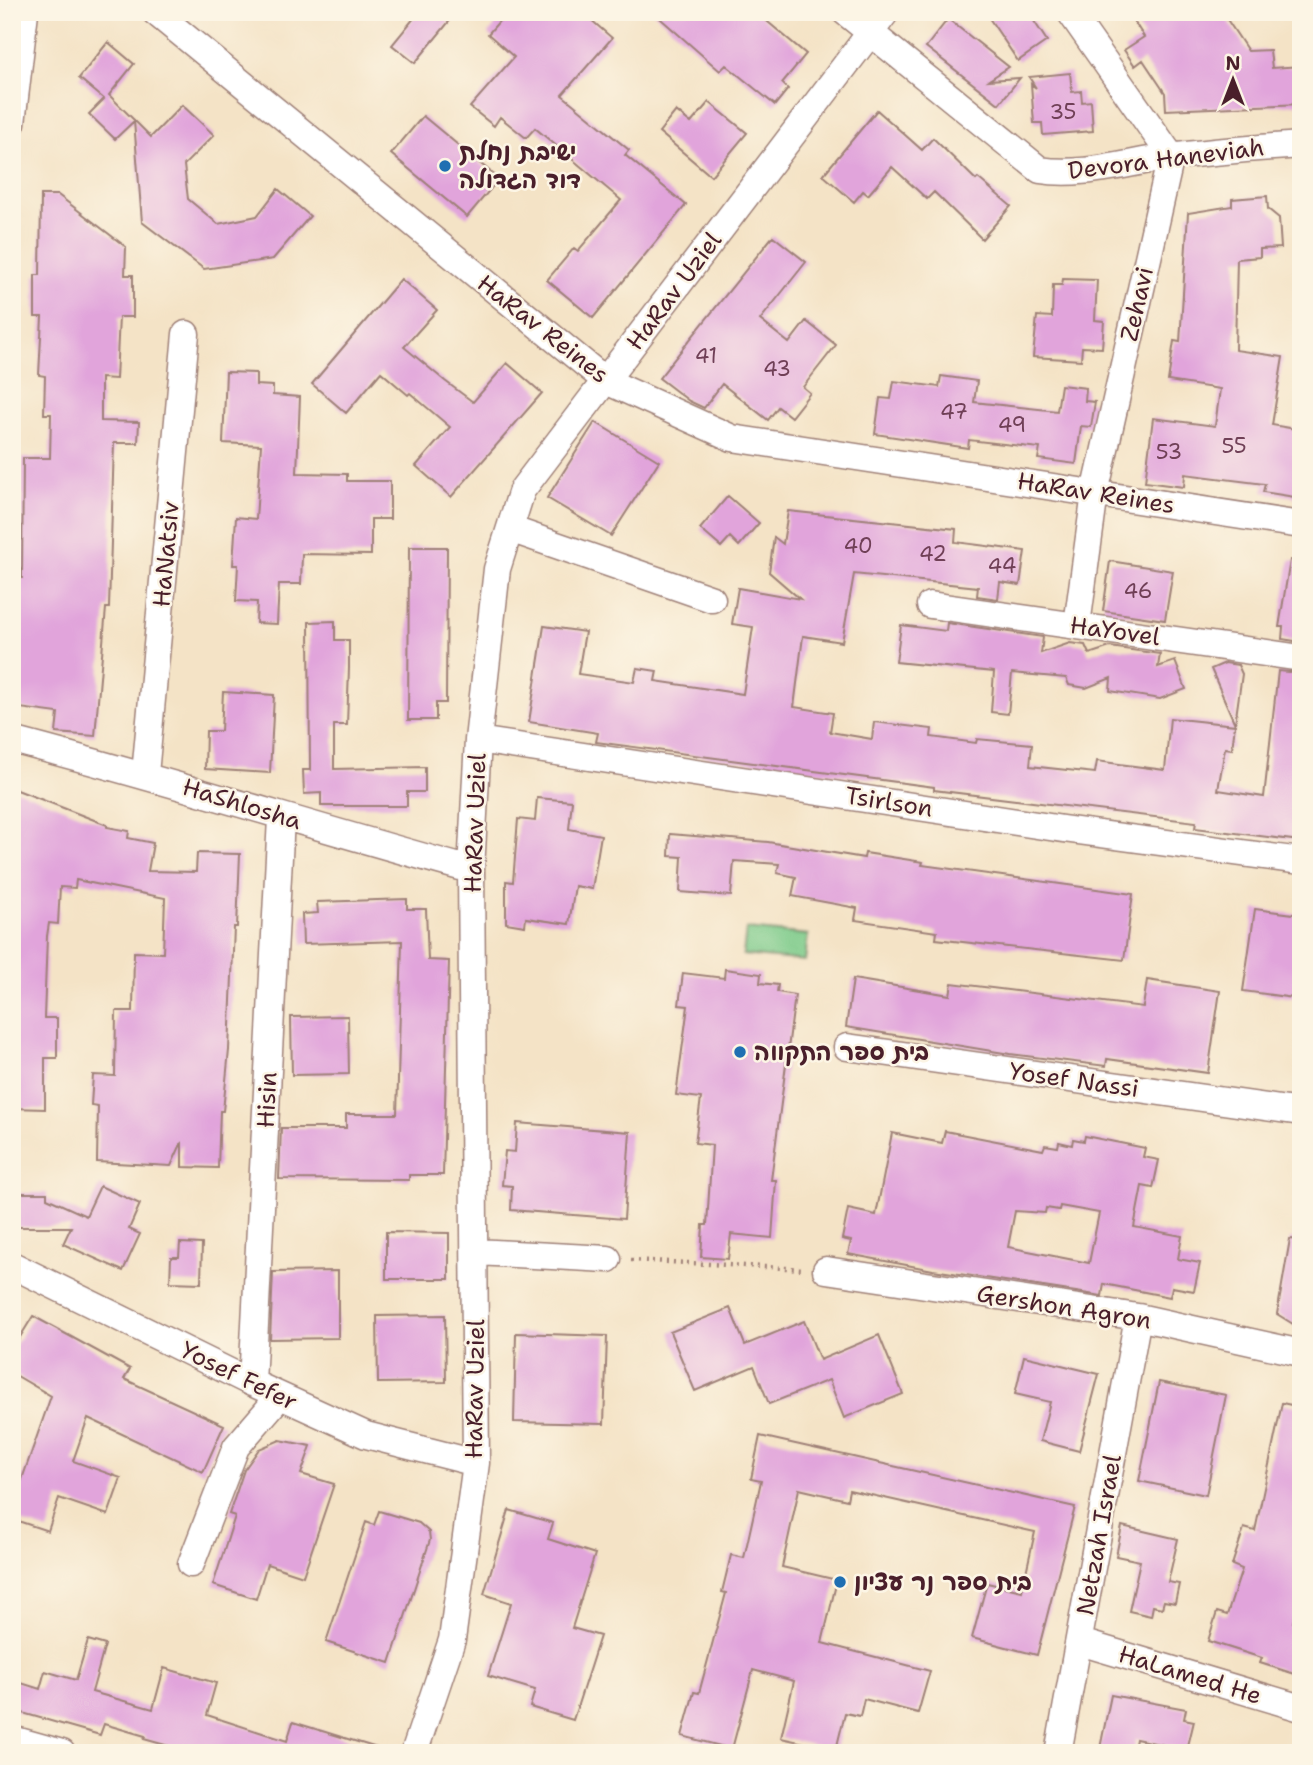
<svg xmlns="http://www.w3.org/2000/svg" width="1313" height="1765" font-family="'Shantell Sans','Playpen Sans Hebrew',sans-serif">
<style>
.green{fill:#7cca89;stroke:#63745a;stroke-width:2}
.building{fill:#e1a4db;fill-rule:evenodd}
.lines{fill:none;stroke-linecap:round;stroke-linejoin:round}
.minor-casing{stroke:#9f8178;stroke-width:29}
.path{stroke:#9f8178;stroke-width:4.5;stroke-dasharray:2 5;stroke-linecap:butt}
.minor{stroke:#fff;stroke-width:26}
.poi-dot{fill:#1f6fb2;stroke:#fcf5e5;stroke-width:2.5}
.labels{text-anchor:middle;stroke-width:5;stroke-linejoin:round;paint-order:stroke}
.number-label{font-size:21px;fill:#704057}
.poi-label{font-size:24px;font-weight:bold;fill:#4a1f2b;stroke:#fcf5e5;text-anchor:start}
.street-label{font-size:24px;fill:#4a1f2b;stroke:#fcf5e5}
</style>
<rect width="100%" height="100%" fill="#fcf5e5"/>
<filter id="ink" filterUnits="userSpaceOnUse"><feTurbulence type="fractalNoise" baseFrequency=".0143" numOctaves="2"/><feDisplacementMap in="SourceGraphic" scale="14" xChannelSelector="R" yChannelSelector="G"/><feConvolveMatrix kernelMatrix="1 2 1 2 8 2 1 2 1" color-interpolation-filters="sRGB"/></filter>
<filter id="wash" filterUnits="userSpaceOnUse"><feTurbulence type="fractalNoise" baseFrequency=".00686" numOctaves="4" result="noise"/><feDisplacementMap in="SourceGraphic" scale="28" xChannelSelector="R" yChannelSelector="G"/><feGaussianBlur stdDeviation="1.57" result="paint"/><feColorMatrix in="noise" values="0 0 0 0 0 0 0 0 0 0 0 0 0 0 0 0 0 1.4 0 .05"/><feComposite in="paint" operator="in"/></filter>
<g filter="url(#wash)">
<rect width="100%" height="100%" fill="#f4e3c6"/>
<!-- green -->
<path class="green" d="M746 929 808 935 805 961 743 955Z"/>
<g id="blocks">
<!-- building -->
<path class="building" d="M419 12H457L415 63 392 45Z
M507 12H582L612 38 562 95 629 150 625 155 686 205 593 318 547 280 574 248 578 251 621 200 535 128 526 138 500 117 494 126 470 107 514 57 488 34Z
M653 12H756L806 54 782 83 788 89 775 105 726 65 720 71Z
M985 12H1028L1047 41 1018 61Z
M1128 12H1222L1248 51 1270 50 1272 68 1301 66V104L1166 110 1165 93 1143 60 1135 66 1124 50 1144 37Z
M948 19 1009 67 989 80 1020 78 999 104 926 47Z
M108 42 134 64 109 95 151 137 182 105 214 135 184 165 188 199 218 224 257 216 278 189 310 216 273 259 204 269 142 222 134 121 115 139 89 114 104 99 79 78Z
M1070 73 1072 92 1081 91 1082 102 1091 101 1093 131 1043 135 1042 123H1034L1031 84 1036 88 1029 77Z
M709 102 747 133 711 176 659 132 676 111 691 123Z
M877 110 922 150 933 138 976 180 978 178 1011 206 982 239 934 192 927 199 892 167 868 195 863 191 854 202 823 175Z
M423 116 499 179 467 217 391 154Z
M41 195H58L126 247 125 275H133V317H119L116 379 101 378V421L139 422 138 443H114L109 608H106L95 736 56 733 58 713 12 707 16 578H22L23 458H50L51 414H44L45 376 39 375 42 317H35V275H40Z
M1267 196 1268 209 1279 218 1281 248 1260 249V257L1237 259 1235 350 1283 357 1272 425 1301 430V498L1263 492 1265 484 1185 474 1184 487 1145 482 1153 418 1215 426 1220 389 1168 381 1174 341 1180 342 1188 213 1232 206V199Z
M773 236 806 262 760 320 789 343 806 321 836 345 803 387 810 393 791 417 778 407 768 420 722 384 704 408 689 401 659 378Z
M401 279 437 310 404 347 445 381 473 402 507 363 542 393 451 497 416 466 450 427 410 393 408 395 381 372 346 413 312 384Z
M1063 279 1097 280 1095 320 1104 321 1102 348 1082 347 1081 360 1033 357 1037 316 1052 317 1053 285H1062Z
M226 372 256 373V385L273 386V395L300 397 297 473 347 474V481H390V519H371V555L302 554 301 584H279L277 624 256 623 257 602 236 601 238 565H233L236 517 256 519 261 445 223 443Z
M941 376 977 381 974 402 1057 411 1061 385 1086 388 1085 401 1095 402 1091 427 1081 426 1076 464 1038 459 1040 448 969 440 968 448 875 434 880 398 891 399 894 381 939 387Z
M595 422 659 461 611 536 547 498Z
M728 496 759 523 739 546 730 537 721 547 700 529Z
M788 511 956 529 955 542 1025 551 1020 585 1000 582 998 599 977 596 978 587 854 574 842 642 803 636 794 707 833 713 830 732 872 739 874 722 932 729 931 737 976 743 977 739 1032 744 1030 766 1095 773 1097 761 1165 770 1170 718 1235 725 1232 749 1225 748 1218 790 1264 797 1278 671 1301 673V744L1296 788H1301V841L1195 828 1196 822 934 790V787L596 742 598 733 529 722 544 626 585 632 578 674 634 682 637 668 657 671 655 681 743 694 753 627 732 624 738 588 800 599 769 572 774 537 783 544Z
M409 547H447L446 703H436V720H408Z
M1290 560 1301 561V642L1282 639 1283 627H1279Z
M1110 561 1173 571 1165 620 1103 611Z
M335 621V640H349V668L347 725H334V769L425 767V792H407V806H321V793L304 794 303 770H310L309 622Z
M947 623 1043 637 1041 653 1070 643 1085 645 1089 654 1110 647 1160 654 1158 667 1175 661 1186 689 1160 699 1110 691 1111 678 1086 688 1069 685 1066 678 1012 673 1008 714 991 712 994 672 896 662 901 625 946 631Z
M1225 663 1238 665 1242 674 1235 724 1211 669Z
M223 692 274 695 270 773 205 769 206 731H221Z
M12 788 107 825V827L129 831 128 838 153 843 148 871 196 872 197 853 240 854 237 927H234L229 1050 223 1111H220L218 1168 182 1167V1142L171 1166 97 1162 98 1106 91 1105 93 1075 115 1076 116 1011H133L134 952 163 953 165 898 76 880 75 888 60 887 58 924 49 923 47 936 44 1018H57V1058H45V1109L12 1108Z
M537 798 572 801 569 829 601 835 592 889 575 886 569 924 526 918 525 926 506 923V881L513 882 518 819 535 821Z
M670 834 768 842 864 858 865 853 923 862 922 865 1133 894 1124 960 936 939 937 932 855 920 857 908 792 896 796 877 777 873 779 864 734 861 731 896 680 892 682 857 669 856Z
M407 899V909H426L428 960 449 961 443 1175H409V1180L279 1179 281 1128H346V1114H397L402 941 303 944 302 914 318 913 317 902Z
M1255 909 1301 915V999L1243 991Z
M725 969 761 974 760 983 778 985 777 992 795 995 771 1180H776L772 1238 731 1234 728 1259 701 1257 703 1225H707L712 1145 695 1143 701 1098 676 1095 688 1006 679 1005 683 973 724 978Z
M853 979 950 995 952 983 1143 1007 1147 980 1220 991 1208 1073 1107 1059 1106 1066 1010 1054 846 1027Z
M348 1016 349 1074 292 1075 291 1017Z
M517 1123 630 1132 624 1219 511 1210 512 1186 502 1185 505 1151 515 1152Z
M945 1131 1043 1150 1045 1145 1058 1147 1059 1142 1072 1145 1073 1139 1084 1141 1085 1136 1145 1148 1143 1157 1159 1160 1153 1188 1142 1186 1134 1227 1182 1236 1178 1259 1200 1263 1194 1291 1172 1287 1170 1297 1104 1284 1102 1296 933 1270 848 1254 851 1241 842 1239 848 1209 876 1215 892 1133 942 1143ZM1060 1206 1099 1213 1089 1263 1008 1247 1015 1211 1045 1213 1046 1208 1059 1210Z
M100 1186 140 1204 129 1229 140 1234 123 1271 63 1244 71 1227H12V1193H47V1198L86 1216Z
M386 1232 449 1233V1279H386Z
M1290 1239 1301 1240V1329L1277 1314Z
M180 1243 202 1244 201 1283 170 1282 171 1257H179Z
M338 1271V1338L270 1339 273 1272Z
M730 1308 745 1345 804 1321 820 1360 879 1335 903 1394 844 1418 829 1380 769 1404 754 1366 695 1391 670 1332Z
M445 1315 446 1382 378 1383 377 1316Z
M33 1316 130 1369 124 1379 224 1425 203 1472 88 1418 73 1461 121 1478 108 1515 59 1498 48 1531 12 1519V1508L51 1396 12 1373V1350Z
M516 1333 607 1336 604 1424 514 1422Z
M1024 1356 1099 1374 1079 1451 1040 1441 1050 1402 1015 1394Z
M1159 1382 1226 1395 1206 1495 1139 1481Z
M1282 1403 1301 1407V1600L1293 1622 1301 1625V1676L1260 1663 1262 1658 1208 1641 1217 1612 1227 1615 1242 1569 1232 1565 1244 1528 1255 1531Z
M760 1436 1075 1507 1037 1655 972 1638 987 1583 1022 1591 1035 1532 849 1490 847 1500 799 1489 782 1567 837 1580 822 1643 930 1671 918 1713 864 1699 860 1716 845 1713 836 1750 781 1738 794 1681 753 1670 732 1749 682 1736 694 1692 699 1693 726 1593 722 1592 731 1555 744 1558 761 1481 751 1479Z
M280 1440 311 1446 301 1474 334 1484 303 1576 267 1564 256 1599 213 1585 235 1516 229 1514 244 1470 259 1449Z
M509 1510 553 1523 548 1539 595 1554 572 1628 600 1636 573 1720 530 1707 535 1690 488 1676 511 1603 484 1594Z
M379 1511 419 1523 429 1532 430 1540 390 1663 326 1642 366 1522 374 1525Z
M1122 1526 1178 1539 1168 1582 1179 1584 1175 1603 1164 1601 1162 1608 1153 1606 1151 1616 1129 1611 1140 1561 1116 1556Z
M88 1640 105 1645 92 1692 153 1709 164 1668 216 1683 207 1715 287 1741 293 1722 377 1748 376 1753H194L144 1739 145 1736 104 1724 100 1735 12 1710V1680L40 1689 45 1671 76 1680Z
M1111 1695 1186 1709 1184 1719 1194 1721 1187 1750 1136 1739 1133 1753H1099Z"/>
</g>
</g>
<g filter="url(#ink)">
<use href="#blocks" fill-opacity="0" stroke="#9f8178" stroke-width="2"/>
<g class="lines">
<defs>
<path id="minor" d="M155 12 606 381 732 438 1301 525
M845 12 1040 170C1083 177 1128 162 1170 157 1213 151 1257 148 1301 145
M1070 12 1171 156 1095 493 1077 625
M12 123 25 12
M510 529 712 599
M930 605 1301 658
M12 740C166 780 318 828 471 870
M478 740 1063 829 1301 861
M145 774 186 334
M847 1047 1301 1112
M476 1252 608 1259
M12 1265 252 1383 366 1435 476 1463
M826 1270 1138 1317 1301 1353
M252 1383 281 818
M191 1564 236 1447 280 1396
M1080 1642 1301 1708
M12 1739 62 1753
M414 1753 452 1640 476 1463 471 870 478 740 497 569 522 490 886 12
M1058 1753 1138 1317"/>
</defs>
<!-- minor casing -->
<use href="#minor" class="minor-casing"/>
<!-- path -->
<path class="path" d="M631 1260 804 1269"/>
<!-- minor -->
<use href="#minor" class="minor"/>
</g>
</g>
<!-- markers -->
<g class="poi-dot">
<circle cx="445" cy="166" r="7"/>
<circle cx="740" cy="1052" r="7"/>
<circle cx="840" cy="1582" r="7"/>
</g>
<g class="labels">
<!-- number labels -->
<g class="number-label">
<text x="1063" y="119">35</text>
<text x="706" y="363">41</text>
<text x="777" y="376">43</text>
<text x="954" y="419">47</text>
<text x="1012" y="432">49</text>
<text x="1234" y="453">55</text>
<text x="1169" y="459">53</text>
<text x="858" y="553">40</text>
<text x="933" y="561">42</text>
<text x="1002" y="573">44</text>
<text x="1138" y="598">46</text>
</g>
<!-- poi labels -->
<g class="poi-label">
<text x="459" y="160">ישיבת נחלת<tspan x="459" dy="28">דוד הגדולה</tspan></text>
<text x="754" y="1060">בית ספר התקווה</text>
<text x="854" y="1590">בית ספר נר עציון</text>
</g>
<!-- street labels -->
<g class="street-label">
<text transform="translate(1166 159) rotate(-7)" y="8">Devora Haneviah</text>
<text transform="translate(674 291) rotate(-53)" y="8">HaRav Uziel</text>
<text transform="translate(1137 304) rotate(-77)" y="8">Zehavi</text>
<text transform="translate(543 329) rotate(38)" y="8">HaRav Reines</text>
<text transform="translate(1096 493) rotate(9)" y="8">HaRav Reines</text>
<text transform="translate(166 554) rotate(-85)" y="8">HaNatsiv</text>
<text transform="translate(1115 631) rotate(8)" y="8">HaYovel</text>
<text transform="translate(889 802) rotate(9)" y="8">Tsirlson</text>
<text transform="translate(242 804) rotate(17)" y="8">HaShlosha</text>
<text transform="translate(475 823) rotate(-88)" y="8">HaRav Uziel</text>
<text transform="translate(1074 1080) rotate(8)" y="8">Yosef Nassi</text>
<text transform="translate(267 1100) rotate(-87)" y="8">Hisin</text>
<text transform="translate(1064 1307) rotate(9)" y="8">Gershon Agron</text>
<text transform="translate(239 1376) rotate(26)" y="8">Yosef Fefer</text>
<text transform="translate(475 1389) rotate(-89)" y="8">HaRav Uziel</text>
<text transform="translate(1099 1535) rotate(-80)" y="8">Netzah Israel</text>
<text transform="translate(1190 1675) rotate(17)" y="8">HaLamed He</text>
</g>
</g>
<!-- margin -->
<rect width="1313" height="1765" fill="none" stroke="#fcf5e5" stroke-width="42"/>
<!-- north arrow -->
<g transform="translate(1233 80)" stroke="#fcf5e5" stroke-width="5" paint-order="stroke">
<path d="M0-5L12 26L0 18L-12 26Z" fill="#4a1f2b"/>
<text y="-10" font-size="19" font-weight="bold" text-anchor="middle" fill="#4a1f2b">N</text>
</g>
</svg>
